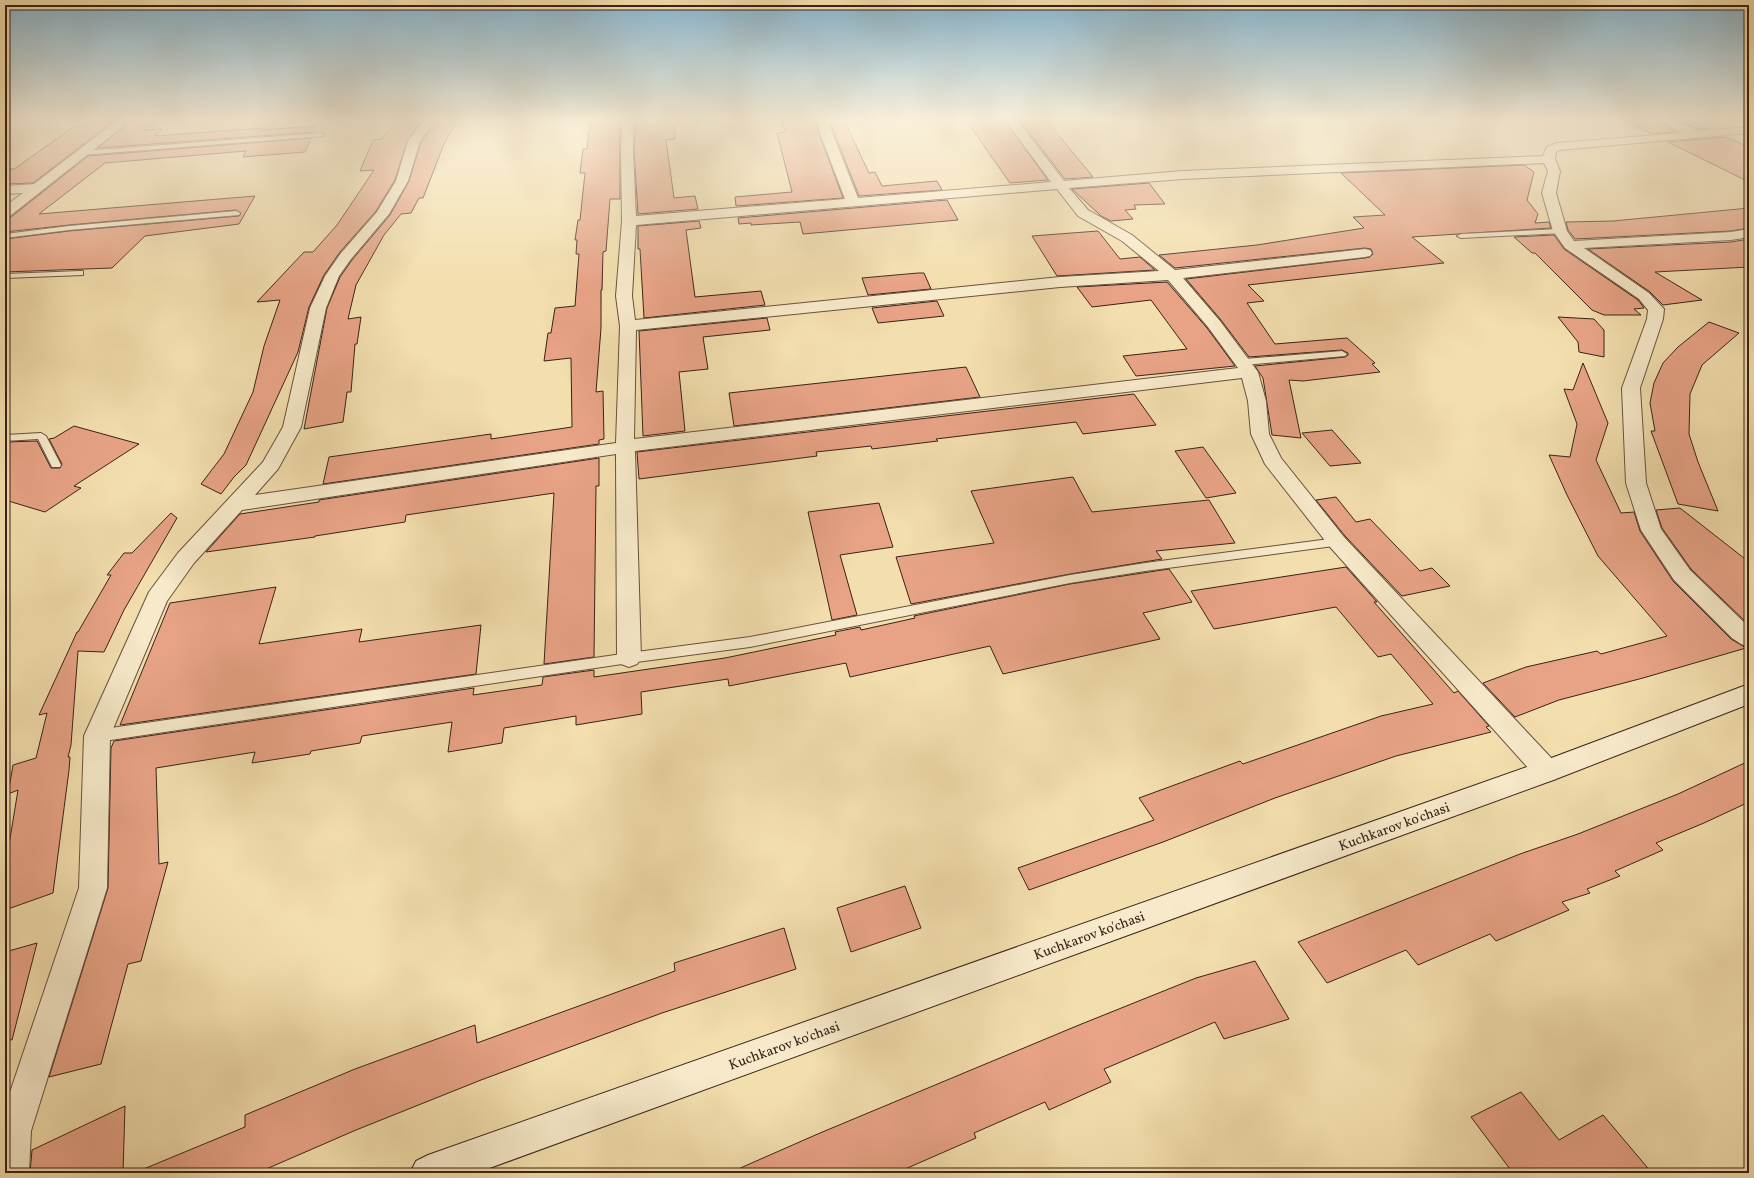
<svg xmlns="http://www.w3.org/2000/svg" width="1754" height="1178" font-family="Vollkorn,serif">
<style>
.building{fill:#e8a386;stroke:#392218}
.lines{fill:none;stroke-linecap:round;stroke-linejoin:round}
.service-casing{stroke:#68513d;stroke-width:2}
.minor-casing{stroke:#68513d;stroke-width:2}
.secondary-casing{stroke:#392218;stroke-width:2}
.service{fill:#f7eaca;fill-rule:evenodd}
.minor{fill:#f7eaca;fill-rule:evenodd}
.secondary{fill:#f7eaca;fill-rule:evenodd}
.labels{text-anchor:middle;stroke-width:3;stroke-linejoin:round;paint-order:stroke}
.near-street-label{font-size:14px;fill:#392218;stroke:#f7eaca}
</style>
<rect width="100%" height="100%" fill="#f3dead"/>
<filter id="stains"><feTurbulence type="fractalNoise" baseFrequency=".005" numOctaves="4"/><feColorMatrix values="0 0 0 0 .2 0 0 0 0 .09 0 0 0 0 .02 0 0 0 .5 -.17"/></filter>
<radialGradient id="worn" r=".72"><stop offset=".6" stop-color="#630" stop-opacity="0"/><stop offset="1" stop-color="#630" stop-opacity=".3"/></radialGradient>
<!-- building -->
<path class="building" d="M91 120H115L33 183 5 184V169H14L75 126H83Z
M132 120H157L143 130 162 129 155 136 262 128 260 130 317 126 314 132 98 148Z
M422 120 407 141 395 180 376 211 340 252 324 275 309 307 298 352 246 465 234 477 221 494 201 484 224 454 253 392 264 346 280 300 257 302 304 252H313L337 225 374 170 360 171 373 140 381 139 396 121Z
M437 120H457L444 144 423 198H419L411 213 401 214 384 235 356 285 348 319 361 317 357 344H355L351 392H347L343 422 304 429 327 308 340 277 352 260 390 215 409 181 421 142Z
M590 120H620V199H610L606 251 603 252 602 290H601V328L596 392 603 391 604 439 599 440V444L323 484 329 457 491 434V439L572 427 571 358 544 361 548 333H551L555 308 575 306 579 254H576L577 240H575L578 220H580L585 173H580L583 149H587Z
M636 120H675V139L666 140 674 198 695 196 698 209 638 214 634 150Z
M808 120H814L843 198 736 206 735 197 792 192 777 133 785 132 782 122Z
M829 120H844L869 173 875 172 882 186 937 181 942 190 859 196Z
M966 120H1004L1048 180 1010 183Z
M1019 120H1046L1093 177 1065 179Z
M1624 120H1658L1677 132 1652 134Z
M1678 120H1690L1708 129H1698Z
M1725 137 1749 147V182L1668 142Z
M311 138 305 152 243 157 246 151 105 163 39 214 255 196 239 224 145 236 112 268 5 272V239L69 231 239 216 241 214 236 210 69 225 5 232V218L11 217 88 156Z
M1524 165 1534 172 1527 200 1538 214 1535 223 1549 222 1551 228 1412 237 1444 263 1248 285 1264 301 1247 303 1275 344 1347 338 1375 363 1372 364 1380 372 1303 381 1289 380 1301 438 1272 435 1263 378 1255 366 1345 357 1348 355V353L1342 350 1249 357 1221 320 1186 279 1365 258 1370 257 1373 254 1371 249 1365 248 1175 268 1159 255 1257 245 1364 228 1353 217 1385 215 1341 173Z
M1149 183 1165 204 1134 205 1136 209 1125 210 1133 219 1111 221 1101 216 1072 189Z
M947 200 958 220 803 234 800 222 751 225V223L739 224 738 218Z
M1749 208V228L1731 231 1575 239 1568 230 1566 222 1613 221Z
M699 221 701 228 686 230 695 297 761 291 765 305 644 318 640 249H638V226Z
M1098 231 1120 259 1140 257 1155 270 1057 276 1032 236Z
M1554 235 1564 249 1638 300 1644 308 1634 309 1641 315H1604L1592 310 1535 253H1532L1514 237Z
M1749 239V267L1655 272 1702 300 1663 305 1650 292 1588 249 1731 242Z
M918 273H924L931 289 868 295 862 278Z
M1167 282 1207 328 1235 366 1136 376 1123 356 1187 349 1151 300 1092 307 1077 287Z
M937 301 944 316 878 323 872 308Z
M1558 317 1594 319 1604 330V357L1579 352 1578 342Z
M767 318 770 330 703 337 708 369 679 372 685 431 643 436 639 331Z
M1709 322 1739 333 1702 365 1690 394 1689 434 1698 462 1718 511 1678 504 1651 431H1655L1650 403 1654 383 1663 363 1678 347Z
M1583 363 1608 423 1596 460 1621 513 1634 512 1640 531 1673 581 1731 639 1746 648 1643 678 1559 700 1515 717 1483 683 1526 667 1597 651 1601 654 1667 636 1598 556 1567 495 1549 455 1570 457 1577 424 1564 389 1573 390Z
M966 367 980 397 734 426 729 393Z
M1134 394 1156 425 1083 434 1076 422 936 439 938 441 872 449 871 446 816 452 817 456 639 479 637 452Z
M74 426 139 444 74 486 81 488 45 512 5 500V442L37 441 51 468H60L62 464 49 439 54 438Z
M1332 430 1361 463 1330 466 1302 433Z
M1203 447 1236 493 1206 498 1175 451Z
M599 458V486H596L594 657 544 664 554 493 406 515 405 522 315 536V537L206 552 240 514 319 502V500Z
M1073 477 1092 512 1209 500 1235 543 1156 551 1162 559 1070 574 911 604 896 557 994 543 971 491Z
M1336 497 1356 522 1370 519 1420 571 1432 568 1450 586 1402 596 1345 536 1316 500Z
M879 503 893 547 840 555 857 615 832 620 808 512Z
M1680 508 1749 562V625L1691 569 1662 528 1656 510Z
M171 513 177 518 124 610 104 652 78 651 71 745 68 757H70L69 770 53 893 5 910V869L18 790 8 794 13 765 36 758 47 713 39 715 77 632H78L111 575H107L124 553H132Z
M1346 567 1377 602H1374L1454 693 1458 691 1489 726 1486 727 1491 732 1396 756 1275 798 1163 842 1029 890 1018 868 1154 820 1139 798 1240 761 1243 764 1381 716 1433 704 1391 654 1378 657 1336 607 1214 629 1191 591Z
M1169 569 1192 602 1143 613 1160 639 1003 674 990 646 850 677 846 663 729 686 728 679 641 692 642 714 576 725V716L504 728 502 743 448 752 452 722 362 736 360 743 311 751 310 754 252 763 255 752 156 768 159 864 168 862 141 961 128 964 101 1064 49 1077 108 888 111 748 114 741 474 688 473 695 501 691 542 685 543 677 594 670V677L725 658 836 635 835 632 860 627 861 630 915 618 914 616 1070 584Z
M276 587 259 644 362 629 359 642 481 625 476 674 120 725 170 603Z
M1749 761V802L1704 823 1656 843 1663 850 1615 871 1620 876 1587 889 1590 893 1562 902 1569 910 1496 941 1490 934 1418 965 1406 950 1327 983 1298 942 1520 854 1578 834 1678 794Z
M905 886 921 928 851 952 837 908Z
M784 928 796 969 662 1013 481 1080 356 1130 257 1173H134L245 1127V1115L355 1069 475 1025 477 1043 675 971 674 963Z
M37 943 12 1040 5 1039V952Z
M1255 961 1289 1019 1224 1039 1215 1022 1104 1069 1111 1082 1049 1110 1045 1102 974 1133 976 1138 896 1173H729L820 1133 1079 1025 1196 978Z
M1521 1092 1559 1140 1603 1115 1652 1173H1513L1471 1117Z
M125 1106 123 1173H30L32 1150Z"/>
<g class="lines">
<defs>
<path id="service" d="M322 133 324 134V136L82 155 79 153 82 151Z
M236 211 240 213 239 215 69 230 5 238V234L69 226Z
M1560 229H1563V233L1461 238 1457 236 1461 234Z
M80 271H83V275L5 278V274Z
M1342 351 1347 354 1345 356 1244 365 1239 362 1244 359Z
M41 433 46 436 61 465 60 467H52L38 439 5 441V435Z
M1337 538 1341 539 1343 542 1341 545 1145 571 1070 583 750 647 629 663 97 742 92 740 90 736 92 732 97 730 629 653 750 637 1070 575 1145 563Z"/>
<path id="minor" d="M118 120H131L10 216 5 217V206L23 193 5 194V186L34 184Z
M424 120H436L420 141 408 181 389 214 351 259 339 276 326 308 301 427 278 469 255 495 616 443 620 326 616 296 622 221 621 150 622 120H634L633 150 636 216 845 199 815 120H827L858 198 1051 182 1005 120H1017L1064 181 1182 171 1543 156 1547 147 1557 143 1682 133 1659 120H1674L1698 131 1749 127V133L1559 150 1556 152 1555 159 1560 171 1556 193 1567 231 1574 241 1731 232 1749 229V237L1731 240 1584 248 1649 293 1664 309 1663 319 1640 388 1646 483 1661 529 1690 570 1749 627V647L1741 644 1732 638 1674 580 1641 530 1626 483 1622 388 1647 319 1648 310 1639 299 1565 248 1553 231 1542 193 1548 171 1544 163 1182 179 1069 188 1088 210 1132 235 1175 270 1365 249 1370 250 1372 253 1370 256 1365 257 1183 278 1220 321 1258 372 1266 401 1269 434 1281 458 1344 537 1556 763 1560 771 1556 779 1547 782 1538 779 1330 547 1265 464 1251 434 1248 401 1242 378 635 451 641 658 637 664 629 667 621 664 617 658 616 454 242 510 194 563 167 601 110 736 107 888 31 1131 29 1173H5V1107L79 888 84 736 149 592 178 553 263 462 283 427 310 308 325 276 341 253 377 212 396 181 408 141ZM1057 189 1078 216 1122 241 1159 271 1060 277 635 320 632 296 636 225ZM1168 280 1208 327 1238 368 634 439 636 330 1060 287Z"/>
<path id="secondary" d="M1749 684V704L1556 779 476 1173H410L416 1161 428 1155 1538 763Z"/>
</defs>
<!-- service casing -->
<use href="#service" class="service-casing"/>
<!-- minor casing -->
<use href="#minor" class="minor-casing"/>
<!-- secondary casing -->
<use href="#secondary" class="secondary-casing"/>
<!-- service -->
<use href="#service" class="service"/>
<!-- minor -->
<use href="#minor" class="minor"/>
<!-- secondary -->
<use href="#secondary" class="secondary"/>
</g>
<!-- sky -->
<linearGradient id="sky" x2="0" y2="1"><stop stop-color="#89b7d0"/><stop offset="0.42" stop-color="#faf0da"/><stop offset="1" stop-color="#faf0da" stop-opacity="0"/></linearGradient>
<rect width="1754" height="285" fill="url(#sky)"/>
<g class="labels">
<!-- near-street labels -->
<g class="near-street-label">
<text transform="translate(1394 826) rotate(-20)" y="5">Kuchkarov ko'chasi</text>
<text transform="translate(1089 935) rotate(-20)" y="5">Kuchkarov ko'chasi</text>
<text transform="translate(784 1045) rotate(-20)" y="5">Kuchkarov ko'chasi</text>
</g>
</g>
<!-- margin -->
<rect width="1754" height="1178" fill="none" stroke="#f3dead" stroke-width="20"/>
<rect x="6" y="6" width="1742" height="1166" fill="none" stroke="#392218" stroke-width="2"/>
<rect x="10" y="10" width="1734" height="1158" fill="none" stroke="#392218"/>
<rect width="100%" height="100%" filter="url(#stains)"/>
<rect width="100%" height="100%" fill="url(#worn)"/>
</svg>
